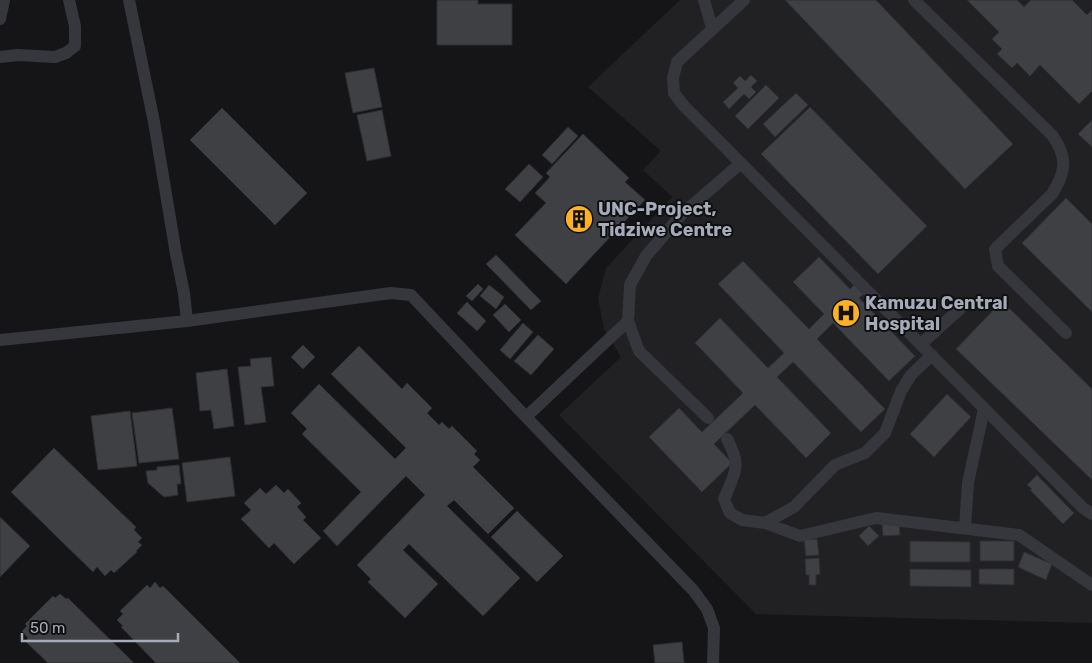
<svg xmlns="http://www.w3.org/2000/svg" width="1092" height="663" font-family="Rubik,sans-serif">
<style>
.built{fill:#212124}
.building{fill:#3f4044;stroke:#2e2f33}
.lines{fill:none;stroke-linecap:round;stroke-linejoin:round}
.service{stroke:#35373c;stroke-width:12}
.labels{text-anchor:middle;stroke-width:4;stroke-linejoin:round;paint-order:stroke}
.poi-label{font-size:18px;font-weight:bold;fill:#a6abb8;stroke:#101012;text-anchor:start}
</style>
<rect width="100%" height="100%" fill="#151517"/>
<!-- built -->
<path class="built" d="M680 0H1092V623L756 614 559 415 621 357 604 329 598 298 606 268 672 197 643 170 661 151 588 87Z"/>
<!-- building -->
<path class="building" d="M437 0H478V4H512V45H437Z
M785 0H876L1013 144 965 189Z
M967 0H1017L1024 7 1031 0H1072L1087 15 1092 10V91L1079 104 1040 65 1030 76 1017 63 1012 68 997 54 1002 49 992 39 999 32Z
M374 68 382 107 353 113 345 73Z
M751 75 757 81 751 87 756 92 749 99 744 94 729 109 723 102 738 88 733 83 740 76 745 81Z
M766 85 779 98 748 129 735 116Z
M796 93 808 105 775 137 763 124Z
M810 107 927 226 878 274 761 154Z
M222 108 307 193 275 225 190 140Z
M382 110 391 156 367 161 357 115Z
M1092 120V147L1078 134Z
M568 127 578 136 552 164 542 155Z
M583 134 629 178 625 182 645 200 566 284 515 235 546 203 535 193 550 177 546 173Z
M529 164 543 177 520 202 505 189Z
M1066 198 1092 224V312L1022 243Z
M496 255 541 301 531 310 486 264Z
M819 257 850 289 855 284 864 294 859 298 915 356 889 381 833 323 817 339 885 409 861 432 793 362 777 377 831 433 806 458 755 405 714 444 732 463 702 492 649 437 679 408 702 432 743 393 695 343 720 318 768 368 784 353 718 284 743 261 809 329 824 314 793 282Z
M478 284 483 289 472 301 466 296Z
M489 285 504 297 496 309 480 296Z
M1002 301 1092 389V480L956 349Z
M467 302 486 321 477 331 457 313Z
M505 304 521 320 509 332 493 315Z
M523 323 533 332 510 359 500 350Z
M538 335 554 349 531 375 514 361Z
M303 345 315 357 303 369 291 357Z
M359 346 402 389 407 383 432 408 427 413 439 425 442 422 449 429 452 426 477 451 474 454 480 460 473 467 514 508 488 534 454 500 447 506 520 578 483 616 409 544 403 550 438 584 405 618 368 582 371 579 357 565 425 495 406 476 337 546 323 531 361 492 302 434 307 429 291 413 319 384 395 459 406 448 331 374Z
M271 357 274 386 261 387 266 422 245 425 238 367 251 366 250 359Z
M227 369 234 426 214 429 211 410 200 411 196 373Z
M947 394 971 417 934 457 910 434Z
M172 408 179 459 139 463 132 413Z
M130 411 137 466 98 470 91 416Z
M54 448 136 527 134 530 142 538 138 542 142 545 136 551 137 552 114 573 111 570 105 576 97 567 93 572 11 492Z
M230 457 235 496 187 502 182 463Z
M179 465 181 484H177L178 495 164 497 148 483 146 471 157 470V467Z
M1037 475 1074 513 1063 524 1030 490 1032 489 1027 485Z
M276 485 284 493 288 489 301 503 297 507 306 517 303 520 321 538 294 564 274 543 269 548 241 519 251 510 244 503 260 488 266 494Z
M517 511 563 556 537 582 491 537Z
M0 517 30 546 0 577Z
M899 523 900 535 883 536 882 524Z
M869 526 879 536 868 546 859 536Z
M817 539 819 555 806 556 804 540Z
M910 541 970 542V562H910Z
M980 541H1014V561H980Z
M1024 552 1052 564 1046 580 1018 567Z
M819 558 820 574 816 575V585H809V575H806L805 559Z
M910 569 971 570V587L910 586Z
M979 569H1014V585L979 584Z
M155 582 160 588 163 586 240 663H156L121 627 123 626 117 620 123 614 120 611 147 585 150 588Z
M60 594 66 599 68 598 134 663H48L25 641 28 638 22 631 27 626 25 624 53 596 55 598Z
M682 642 684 663H655L653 645Z"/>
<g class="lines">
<!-- service -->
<path class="service" d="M704 0 712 28
M744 0 677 62 673 78 674 93 684 106 1083 508 1092 514
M914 0 1052 135C1068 157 1066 172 1052 194L995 249 998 266 1066 333
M0 19 4 0
M0 57 18 55 55 57 66 53 75 46V26L69 0
M187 321 391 293 411 295 526 417 693 590 707 609 714 628 713 663
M0 340 187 321 184 293 176 254 154 122 129 0
M921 344 962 307
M526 417 628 321
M708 418 639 351 628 321 630 285 646 256 682 214 741 163
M727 439C742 466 735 473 724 499L730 513 742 520 765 523 800 536 876 518 1019 535 1092 585
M765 523 794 507 835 465 865 453 885 433 901 391 911 375 932 355
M965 528 968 483 984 409"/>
</g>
<!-- icons -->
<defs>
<symbol id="building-disc" viewBox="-11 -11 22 22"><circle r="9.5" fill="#fdb127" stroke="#101012"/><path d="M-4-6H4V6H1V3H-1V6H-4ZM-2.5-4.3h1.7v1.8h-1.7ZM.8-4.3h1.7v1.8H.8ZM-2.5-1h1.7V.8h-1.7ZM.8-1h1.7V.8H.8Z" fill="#111"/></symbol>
<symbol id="hospital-disc" viewBox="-11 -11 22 22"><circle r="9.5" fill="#fdb127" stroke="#101012"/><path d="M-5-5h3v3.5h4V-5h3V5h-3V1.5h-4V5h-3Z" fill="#111"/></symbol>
</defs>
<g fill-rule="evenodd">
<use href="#building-disc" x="563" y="203" width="32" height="32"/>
<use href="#hospital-disc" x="830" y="297" width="32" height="32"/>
</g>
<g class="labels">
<!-- poi labels -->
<g class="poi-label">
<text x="598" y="215">UNC-Project,<tspan x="598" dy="21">Tidziwe Centre</tspan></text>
<text x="865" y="309">Kamuzu Central<tspan x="865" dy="21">Hospital</tspan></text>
</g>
</g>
<!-- scale -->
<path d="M22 633v8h156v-8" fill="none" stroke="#a6abb8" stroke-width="2.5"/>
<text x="30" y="633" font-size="15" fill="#a6abb8" stroke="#101012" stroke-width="4" paint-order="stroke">50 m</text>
</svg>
